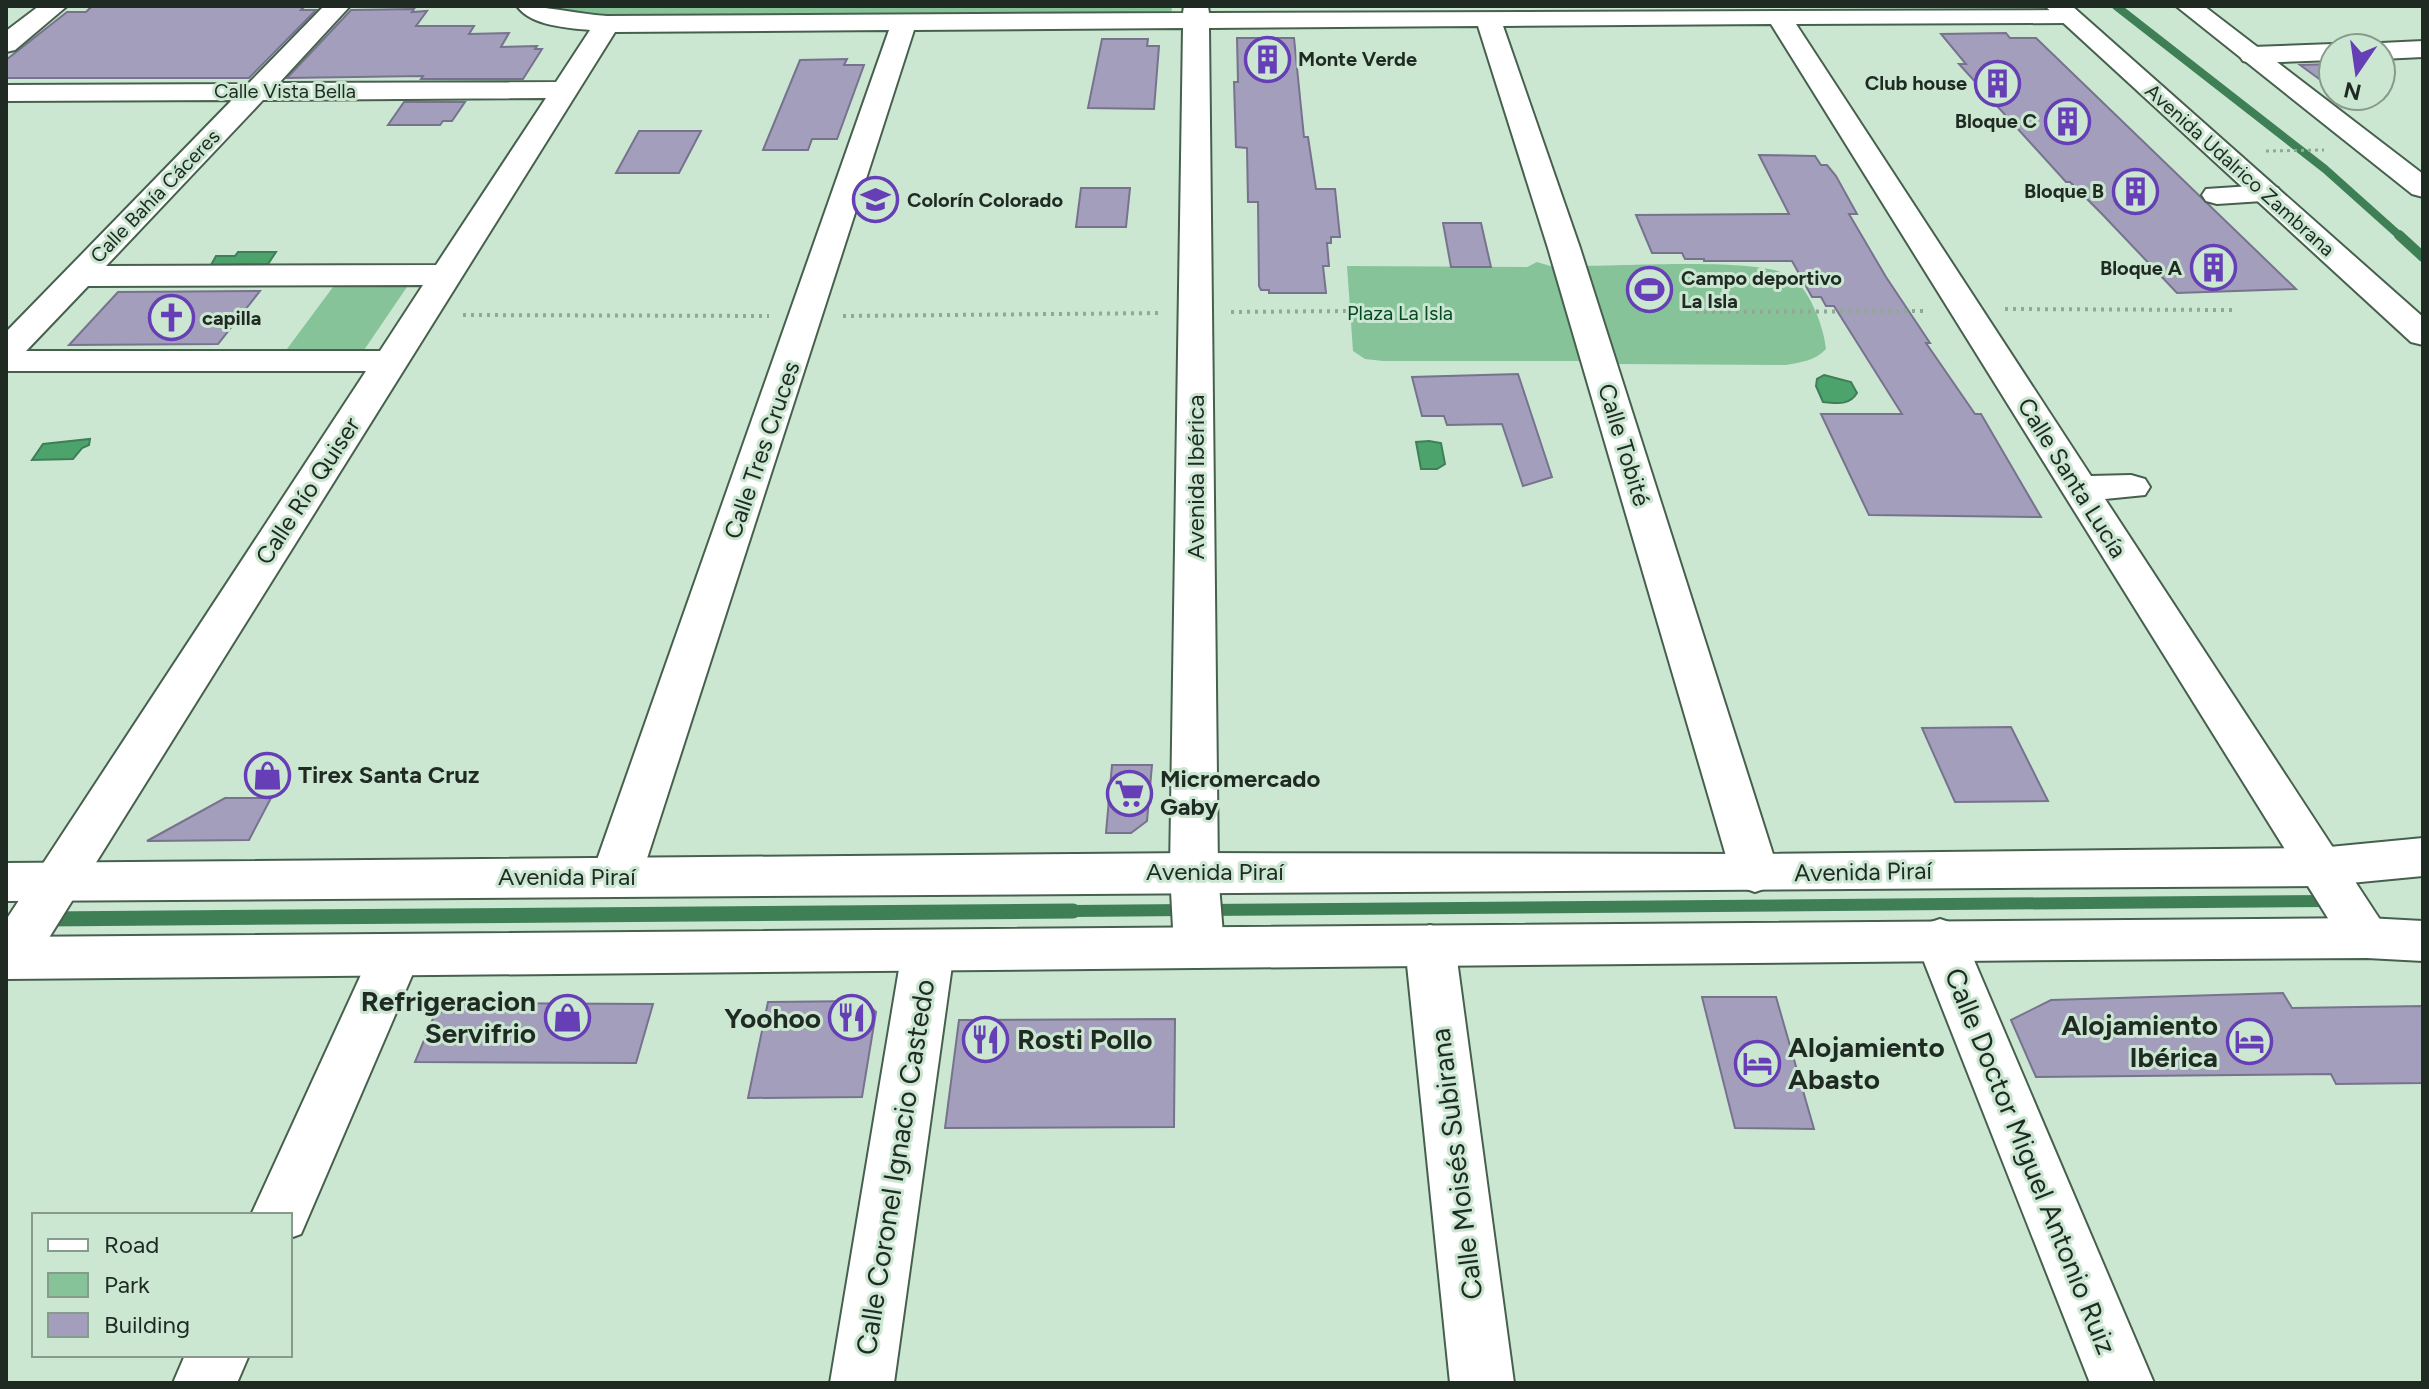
<svg xmlns="http://www.w3.org/2000/svg" width="2429" height="1389" font-family="Figtree,sans-serif">
<style>
.green{fill:#86c398}
.water{fill:#4da36c;stroke:#3f7f56;stroke-width:2}
.lines{fill:none;stroke-linecap:round;stroke-linejoin:round}
.stream-far3{stroke:#3f7f56;stroke-width:8}
.stream-far2{stroke:#3f7f56;stroke-width:10}
.stream-far1{stroke:#3f7f56;stroke-width:12}
.stream{stroke:#3f7f56;stroke-width:15}
.building{fill:#a39ebb;stroke:#77728d;stroke-width:2}
.minor-casing{stroke:#47604e;stroke-width:4}
.major-casing{stroke:#47604e;stroke-width:4}
.highway-casing{stroke:#47604e;stroke-width:4}
.path-far1{stroke:#92a897;stroke-width:3;stroke-dasharray:3 4;stroke-linecap:butt}
.path{stroke:#92a897;stroke-width:4;stroke-dasharray:3 5;stroke-linecap:butt}
.minor{fill:#fff;fill-rule:evenodd}
.major{fill:#fff;fill-rule:evenodd}
.highway{fill:#fff;fill-rule:evenodd}
.labels{text-anchor:middle;stroke-width:6;stroke-linejoin:round;paint-order:stroke}
.far-poi-label{font-size:20px;font-weight:bold;fill:#1f2a22;stroke:#cbe7d2;text-anchor:start}
.far-street-label{font-size:20px;fill:#1f2a22;stroke:#cbe7d2}
.far-park-label{font-size:20px;fill:#044a26;stroke:#cbe7d2}
.street-label{font-size:24px;fill:#1f2a22;stroke:#cbe7d2}
.poi-label{font-size:24px;font-weight:bold;fill:#1f2a22;stroke:#cbe7d2;text-anchor:start}
.near-poi-label{font-size:28px;font-weight:bold;fill:#1f2a22;stroke:#cbe7d2;text-anchor:end}
.near-street-label{font-size:28px;fill:#1f2a22;stroke:#cbe7d2}
</style>
<rect width="100%" height="100%" fill="#cbe7d2"/>
<!-- green -->
<path class="green" d="M556 6H1172L1171 18 586 21Z
M1537 262 1557 268 1580 361H1383L1365 359 1353 351 1347 266 1527 267Z
M1586 266C1627 266 1757 258 1788 275 1809 286 1824 327 1826 349 1815 361 1801 362 1786 365L1617 364Z
M336 283 409 284 362 353H284Z"/>
<!-- water -->
<path class="water" d="M238 252H276L268 264 211 265 216 256H235Z
M1824 375 1851 382 1857 393C1849 406 1837 403 1823 402L1816 386 1817 379Z
M90 439 89 445 82 448 73 459 32 460 43 444Z
M1429 441 1441 443 1445 464 1437 469H1421L1416 442Z"/>
<g class="lines">
<!-- stream-far3 -->
<path class="stream-far3" d="M2116 6 2325 169 2401 237"/>
<!-- stream-far2 -->
<path class="stream-far2" d="M2399 235 2423 257"/>
<!-- stream-far1 -->
<path class="stream-far1" d="M1205 910 2331 901
M819 913 1187 910"/>
<!-- stream -->
<path class="stream" d="M45 919 1073 911"/>
</g>
<!-- building -->
<path class="building" d="M92 6H305L301 10H316L249 78H6V60L67 12H86Z
M414 9 412 12 427 11 416 26H474L469 34 509 33 501 47 537 46 535 49H542L523 79H421L423 76 287 78 351 10Z
M2006 33 2010 38H2036L2296 289 2177 293 2102 214 2070 182H2066L1959 64H1966L1941 34Z
M1237 38H1294L1304 137H1308L1316 189H1335L1340 237H1331V243H1327L1329 266H1323L1326 293H1269V290H1261L1259 286 1258 202H1248L1247 148 1236 147 1234 82H1238Z
M1102 39H1148L1147 46H1159L1154 109 1088 108Z
M847 59 844 65H864L837 139H812L808 150H763L800 60Z
M2333 64V89L2300 65Z
M404 102H465L452 121H443L440 125H388Z
M639 131H701L679 173H616Z
M1759 155 1815 156 1821 165H1827L1836 176 1857 214H1849L1886 277 1930 343H1926L1975 414H1981L2041 517 1869 515 1821 414H1902L1834 306H1826L1821 297H1812L1792 261H1704V259H1685L1682 253H1652L1636 215 1789 214Z
M1081 188H1130L1126 227H1076Z
M1443 223H1481L1491 267H1451Z
M260 291 218 344 69 345 118 292Z
M1518 374 1552 477 1523 486 1502 424 1447 425 1444 416H1422L1412 377Z
M2011 727 2048 801 1955 802 1922 728Z
M1112 765H1152L1147 821 1131 833H1106Z
M225 798H271L249 840 147 841Z
M2283 993 2292 1008 2423 1006V1083L2336 1084 2331 1074 2036 1077 2011 1020 2051 1000Z
M1702 997H1776L1814 1129 1735 1128Z
M863 1001 876 1012 862 1097 748 1098 768 1002Z
M457 1003 653 1004 636 1063 415 1062 434 1016Z
M1175 1019 1174 1127 945 1128 959 1020Z"/>
<g class="lines">
<defs>
<path id="minor" d="M39 6H67L15 50 6 52V31Z
M324 6H350L279 83 556 82 590 30C568 28 531 26 517 6 548 6 576 14 607 16L1183 13 1184 6H1208L1209 13 2076 10 2080 15 2076 20 2067 23 1796 24 2091 476 2131 475 2145 479 2150 487 2145 495 2105 499 2392 938 2385 952 2367 958 2349 952 1771 24 1503 26 1580 248 1779 873 1772 886 1755 892 1738 886 1731 873 1548 248 1478 26 1209 28 1218 872 1224 947 1217 962 1199 968 1181 962 1174 947 1170 872 1183 28 914 30 641 877 633 890 616 896 599 890 591 877 889 30 615 32 27 973 6 978V920L366 371H6V332L232 100 6 101V85L248 84ZM546 98 436 265 106 266 263 100ZM423 285 380 351H26L88 286Z
M2423 41V57L2381 59V48H2370L2381 43Z
M2333 44 2343 48H2333V60L2252 63 2243 61 2239 55 2243 49 2252 47Z
M2267 185 2278 188 2282 194 2278 200 2217 204 2206 201 2202 195 2206 189Z
M1940 919 1958 925 1965 939 2154 1383H2090L1915 939 1922 925Z
M1430 925 1448 931 1455 945 1514 1383H1450L1405 945 1412 931Z
M928 930 946 936 954 951 894 1383H830L902 951 910 936Z
M394 936 412 942 420 957 301 1234 290 1238V1215H251L376 942Z
M185 1355H249L237 1383H173Z"/>
<path id="major" d="M2423 838V876L2319 886 6 901V863L1194 853 1755 854 2319 848Z
M2367 918 2423 921V961L2367 958 2072 960 6 979V937Z"/>
<path id="highway" d="M2045 6H2072L2423 317V345L2411 342Z
M2176 6H2204L2423 174V197L2412 194Z"/>
</defs>
<!-- minor casing -->
<use href="#minor" class="minor-casing"/>
<!-- major casing -->
<use href="#major" class="major-casing"/>
<!-- highway casing -->
<use href="#highway" class="highway-casing"/>
<!-- path-far1 -->
<path class="path-far1" d="M2266 151 2324 150"/>
<!-- path -->
<path class="path" d="M2005 309 2232 310
M1231 312 1350 311
M1696 312 1927 311
M463 315 769 316
M843 316 1161 313"/>
<!-- minor -->
<use href="#minor" class="minor"/>
<!-- major -->
<use href="#major" class="major"/>
<!-- highway -->
<use href="#highway" class="highway"/>
</g>
<!-- icons -->
<defs>
<symbol id="building-ring" viewBox="-11 -11 22 22"><circle r="9.5" fill="#cbe7d2" stroke="#663eb6" stroke-width="1.5"/><path d="M-4-6H4V6H1V3H-1V6H-4ZM-2.5-4.3h1.7v1.8h-1.7ZM.8-4.3h1.7v1.8H.8ZM-2.5-1h1.7V.8h-1.7ZM.8-1h1.7V.8H.8Z" fill="#663eb6"/></symbol>
<symbol id="school-ring" viewBox="-11 -11 22 22"><circle r="9.5" fill="#cbe7d2" stroke="#663eb6" stroke-width="1.5"/><path d="M0-5L7-2L0 1L-7-2ZM-4 1L0 2.5L4 1V4Q0 6-4 4Z" fill="#663eb6"/></symbol>
<symbol id="stadium-ring" viewBox="-11 -11 22 22"><circle r="9.5" fill="#cbe7d2" stroke="#663eb6" stroke-width="1.5"/><path d="M0-5a6.5 5 0 1 0 0 10a6.5 5 0 1 0 0-10ZM-3.5-1.8h7v3.6h-7Z" fill="#663eb6"/></symbol>
<symbol id="church-ring" viewBox="-11 -11 22 22"><circle r="9.5" fill="#cbe7d2" stroke="#663eb6" stroke-width="1.5"/><path d="M-1.2-6h2.4v3.5h3.3v2.4h-3.3V6h-2.4V-.1h-3.3v-2.4h3.3Z" fill="#663eb6"/></symbol>
<symbol id="shop-ring" viewBox="-11 -11 22 22"><circle r="9.5" fill="#cbe7d2" stroke="#663eb6" stroke-width="1.5"/><path d="M-5-2.5h2.3a2.7 3.5 0 0 1 5.4 0H5L5.5 6h-11ZM-1.5-2.5h3a1.5 2.3 0 0 0-3 0Z" fill="#663eb6"/></symbol>
<symbol id="supermarket-ring" viewBox="-11 -11 22 22"><circle r="9.5" fill="#cbe7d2" stroke="#663eb6" stroke-width="1.5"/><path d="M-6-5.5h2.5l.6 2H6L4.5 2H-2.5L-4.4-4H-6ZM-1.5 3.2a1.3 1.3 0 1 0 .1 0ZM3 3.2a1.3 1.3 0 1 0 .1 0Z" fill="#663eb6"/></symbol>
<symbol id="restaurant-ring" viewBox="-11 -11 22 22"><circle r="9.5" fill="#cbe7d2" stroke="#663eb6" stroke-width="1.5"/><path d="M-5-6h1v4h1v-4h1v4h1v-4h1v5L-1.5 .5V6h-2V.5L-5-1ZM5-6V6H3V1.5H1.5Q1.5-4 5-6Z" fill="#663eb6"/></symbol>
<symbol id="hotel-ring" viewBox="-11 -11 22 22"><circle r="9.5" fill="#cbe7d2" stroke="#663eb6" stroke-width="1.5"/><path d="M-6-4.5h1.5V1H6V5H4.5V3h-9V5H-6ZM-4 0a1.8 1.8 0 1 1 3.6 0ZM.5 0V-2.5h3Q6-2.5 6 0Z" fill="#663eb6"/></symbol>
</defs>
<g fill-rule="evenodd">
<use href="#building-ring" x="1242" y="34" width="51" height="51"/>
<use href="#building-ring" x="1972" y="58" width="51" height="51"/>
<use href="#building-ring" x="2042" y="96" width="51" height="51"/>
<use href="#building-ring" x="2110" y="166" width="51" height="51"/>
<use href="#school-ring" x="850" y="174" width="51" height="51"/>
<use href="#building-ring" x="2188" y="242" width="51" height="51"/>
<use href="#stadium-ring" x="1624" y="264" width="51" height="51"/>
<use href="#church-ring" x="146" y="292" width="51" height="51"/>
<use href="#shop-ring" x="242" y="750" width="51" height="51"/>
<use href="#supermarket-ring" x="1104" y="768" width="51" height="51"/>
<use href="#shop-ring" x="542" y="992" width="51" height="51"/>
<use href="#restaurant-ring" x="826" y="992" width="51" height="51"/>
<use href="#restaurant-ring" x="960" y="1014" width="51" height="51"/>
<use href="#hotel-ring" x="2224" y="1016" width="51" height="51"/>
<use href="#hotel-ring" x="1732" y="1038" width="51" height="51"/>
</g>
<g class="labels">
<!-- far-poi labels -->
<g class="far-poi-label">
<text x="1298" y="66">Monte Verde</text>
<text x="1967" y="90" text-anchor="end">Club house</text>
<text x="2037" y="128" text-anchor="end">Bloque C</text>
<text x="2104" y="198" text-anchor="end">Bloque B</text>
<text x="907" y="207">Colorín Colorado</text>
<text x="2182" y="275" text-anchor="end">Bloque A</text>
<text x="1681" y="285">Campo deportivo<tspan x="1681" dy="23">La Isla</tspan></text>
<text x="202" y="325">capilla</text>
</g>
<!-- far-street labels -->
<g class="far-street-label">
<text x="285" y="98">Calle Vista Bella</text>
<text transform="translate(2240 170) rotate(42)" y="7">Avenida Udalrico Zambrana</text>
<text transform="translate(155 196) rotate(-46)" y="7">Calle Bahía Cáceres</text>
</g>
<!-- far-park labels -->
<g class="far-park-label">
<text x="1400" y="320">Plaza La Isla</text>
</g>
<!-- street labels -->
<g class="street-label">
<text transform="translate(1624 445) rotate(73)" y="8">Calle Tobité</text>
<text transform="translate(762 450) rotate(-71)" y="8">Calle Tres Cruces</text>
<text transform="translate(1196 477) rotate(-90)" y="8">Avenida Ibérica</text>
<text transform="translate(2072 478) rotate(58)" y="8">Calle Santa Lucía</text>
<text transform="translate(308 491) rotate(-57)" y="8">Calle Río Quiser</text>
<text x="1215" y="880">Avenida Piraí</text>
<text transform="translate(1863 872) rotate(-1)" y="8">Avenida Piraí</text>
<text x="567" y="885">Avenida Piraí</text>
</g>
<!-- poi labels -->
<g class="poi-label">
<text x="298" y="783">Tirex Santa Cruz</text>
<text x="1160" y="787">Micromercado<tspan x="1160" dy="28">Gaby</tspan></text>
</g>
<!-- near-poi labels -->
<g class="near-poi-label">
<text x="536" y="1011">Refrigeracion<tspan x="536" dy="32">Servifrio</tspan></text>
<text x="821" y="1028">Yoohoo</text>
<text x="2218" y="1035">Alojamiento<tspan x="2218" dy="32">Ibérica</tspan></text>
<text x="1017" y="1049" text-anchor="start">Rosti Pollo</text>
<text x="1788" y="1057" text-anchor="start">Alojamiento<tspan x="1788" dy="32">Abasto</tspan></text>
</g>
<!-- near-street labels -->
<g class="near-street-label">
<text transform="translate(2031 1161) rotate(68)" y="10">Calle Doctor Miguel Antonio Ruiz</text>
<text transform="translate(1456 1164) rotate(-97)" y="10">Calle Moisés Subirana</text>
<text transform="translate(895 1167) rotate(-81)" y="10">Calle Coronel Ignacio Castedo</text>
</g>
</g>
<!-- border -->
<rect width="2429" height="1389" fill="none" stroke="#1f2a22" stroke-width="16"/>
<!-- legend -->
<rect x="32" y="1213" width="260" height="144" fill="#cbe7d2" stroke="#869b8c" stroke-width="2"/>
<rect x="48" y="1239" width="40" height="12" fill="#ffffff" stroke="#869b8c" stroke-width="2"/>
<text x="104" y="1253" font-size="24" fill="#1f2a22">Road</text>
<rect x="48" y="1273" width="40" height="24" fill="#86c398" stroke="#869b8c" stroke-width="2"/>
<text x="104" y="1293" font-size="24" fill="#1f2a22">Park</text>
<rect x="48" y="1313" width="40" height="24" fill="#a39ebb" stroke="#869b8c" stroke-width="2"/>
<text x="104" y="1333" font-size="24" fill="#1f2a22">Building</text>
<!-- north arrow -->
<g transform="translate(2357 72) rotate(193)"><circle r="38" fill="#cbe7d2" stroke="#869b8c" stroke-width="2"/>
<path d="M0-6L14 30L0 20L-14 30Z" fill="#663eb6"/>
<text y="-12" font-size="22" font-weight="bold" text-anchor="middle" fill="#1f2a22">N</text>
</g>
</svg>
